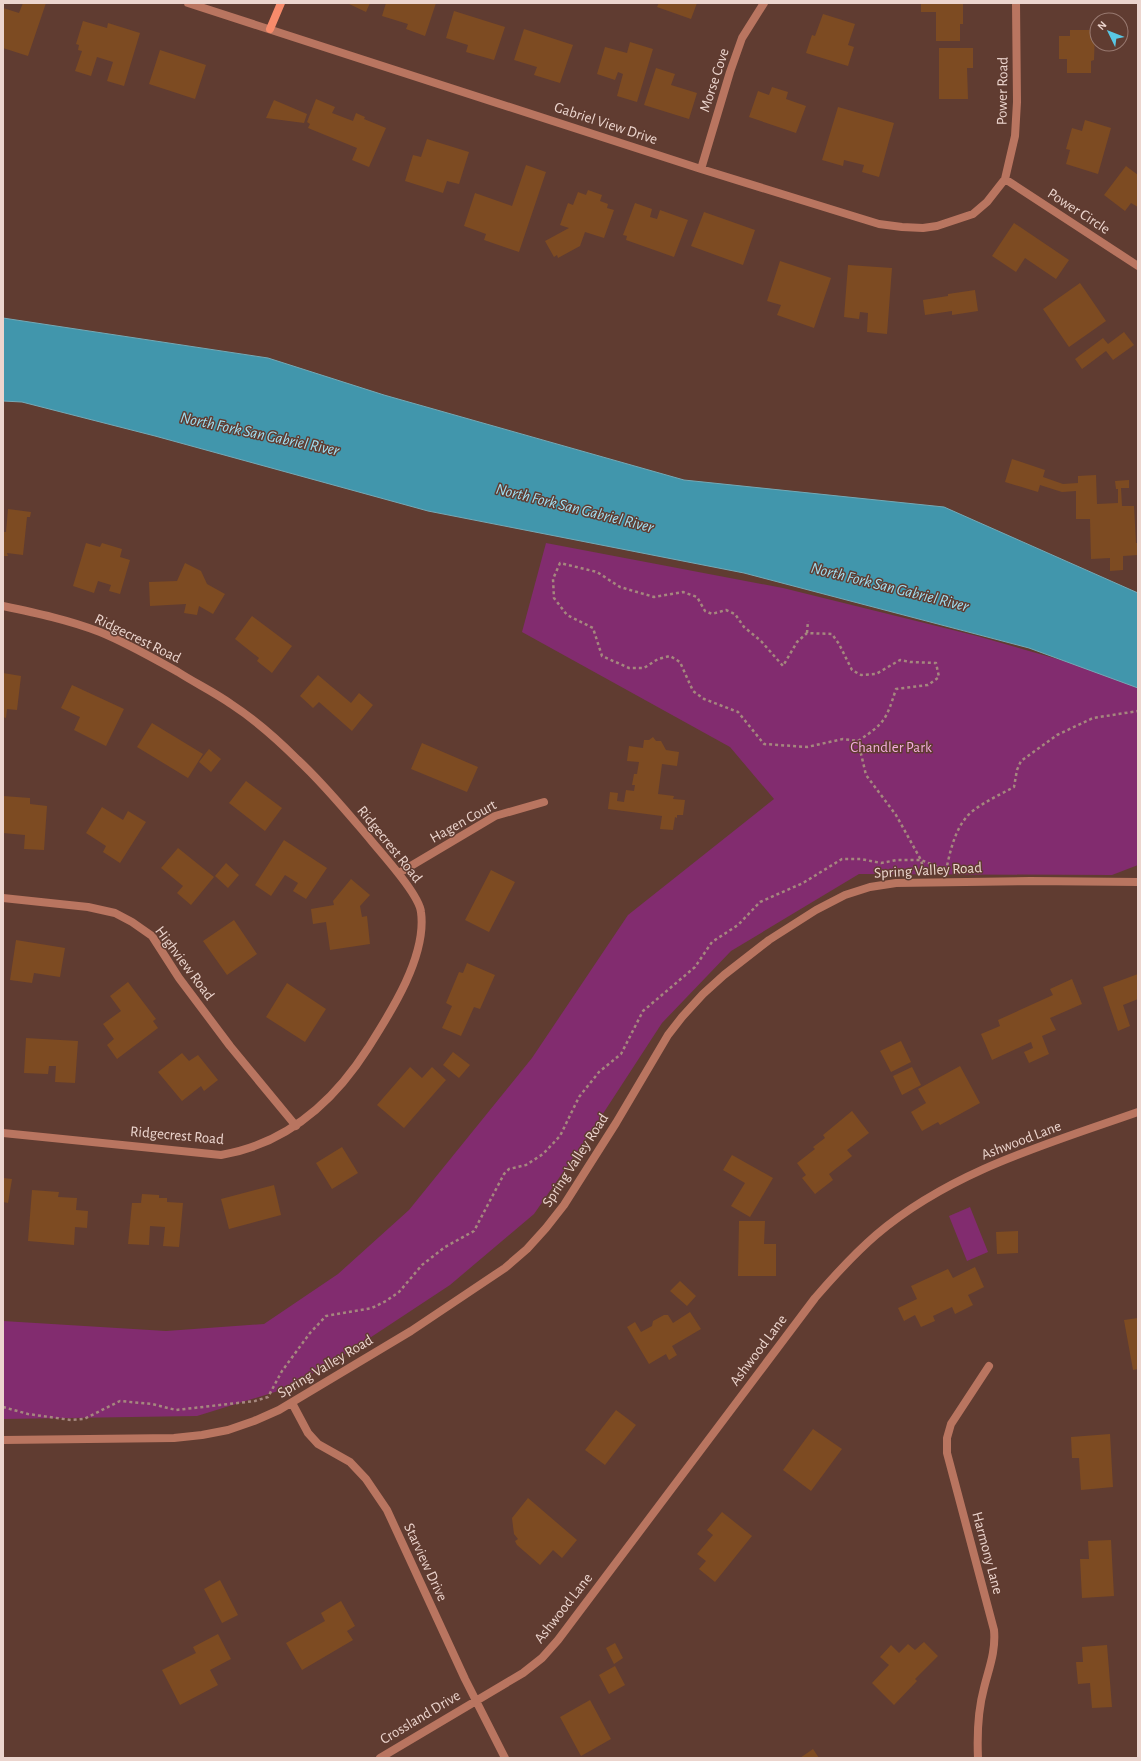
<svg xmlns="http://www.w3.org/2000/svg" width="1141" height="1761" font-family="'Alegreya Sans',sans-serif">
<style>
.green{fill:#822c6f}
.water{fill:#4196ac;stroke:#74a9b6}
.building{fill:#7d4b22}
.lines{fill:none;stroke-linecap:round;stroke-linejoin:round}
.path{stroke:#a5877e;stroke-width:2.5;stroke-dasharray:3 3;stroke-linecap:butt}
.street{stroke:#b97560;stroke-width:8}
.secondary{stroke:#f78b6b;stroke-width:8}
.labels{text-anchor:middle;stroke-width:3;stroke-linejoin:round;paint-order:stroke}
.street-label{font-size:15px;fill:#ecd5ce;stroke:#603c31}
.park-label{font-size:15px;fill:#f3acde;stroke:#603c31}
.water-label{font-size:16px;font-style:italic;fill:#9fe0f3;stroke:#603c31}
</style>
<rect width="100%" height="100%" fill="#603c31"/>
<!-- green -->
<path class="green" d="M546 543 783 588 977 636 1138 682V865L1112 875 859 874 731 951 662 1023 593 1129 534 1214 450 1285 353 1349 288 1388 197 1416 3 1419V1321L166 1331 264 1324 338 1274 409 1210 532 1058 628 915 774 799 730 747 522 632Z
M970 1207 988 1252 967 1261 949 1216Z"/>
<!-- water -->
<path class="water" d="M3 318 268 358 384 395 684 480 944 507 1138 593V688L1029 648 744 573 428 511 155 436 22 402 3 401Z"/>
<!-- building -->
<path class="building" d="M23 3H46L28 56 3 48V8L19 13Z
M347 3H370L366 12Z
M386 3H436L425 36 406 29 408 24 382 16Z
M659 3H697L691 19 657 7Z
M921 3H963V24H960V41H936V12H921Z
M454 11 505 27 494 60 466 52 468 45 446 38Z
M823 14 855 24 848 45 854 47 848 66 806 53 812 35 815 36Z
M83 21 107 28 108 23 140 33 124 86 107 81 113 62 97 57 91 76 75 71 82 51 78 50 79 45 76 44Z
M524 29 573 45 560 83 534 75 537 67 514 60Z
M1070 30H1095L1094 60 1091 61V73H1067V59H1059V36H1070Z
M630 42 653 49 637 102 617 96 623 74 618 72 615 80 597 74 605 47 627 53Z
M939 48H973V68H967L968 99H939Z
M160 50 206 65 195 99 149 84Z
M656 68 675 74 671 85 697 93 689 119 644 105Z
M772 87 788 92 786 99 806 106 796 133 749 117 758 91 769 95Z
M316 99 335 107 332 113 353 121 356 113 365 117 364 119 386 128 369 167 352 160 357 148 308 128 310 124 307 122Z
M274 100 307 114 304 123 266 118Z
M838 107 894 123 879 177 862 172 864 165 844 160 843 166 822 160Z
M1085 120 1111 128 1098 174 1066 164 1070 150 1066 149 1072 128 1082 131Z
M427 139 469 152 459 184 447 181 443 193 405 181 413 155 421 157Z
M526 165 546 172 519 252 484 240 486 234 464 226 475 193 512 206Z
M1126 166 1138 175V207L1131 203 1125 211 1104 195Z
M588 190 602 195 600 201 608 204 607 208 614 210 604 238 585 232 580 246 558 258 557 255 554 257 545 241 569 228 560 225 568 203 573 205 578 192 586 195Z
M635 203 652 209 650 217 657 219 660 210 688 220 674 257 626 240 627 236 623 235Z
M704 212 755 230 743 265 691 246Z
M1014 223 1069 260 1056 279 1025 258 1016 272 992 256Z
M780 261 831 278 814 328 777 315 781 305 767 301Z
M848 265 892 268 887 334 867 332 868 313 860 312 859 319 844 317Z
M1080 283 1106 321 1069 347 1043 309Z
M975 290 978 311 952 315V311L925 315 923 300 948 296V294Z
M1124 332 1134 345 1113 360 1106 351 1082 369 1075 359 1103 338 1108 344Z
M1012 459 1045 470 1043 477 1063 484 1078 483V476L1096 475 1097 504 1118 503V489H1116L1115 481 1129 480V488H1121L1122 506H1134L1136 543H1138V555L1123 556V570L1110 571V558L1091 559 1090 519H1076V491L1062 492 1040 485 1038 492 1005 482Z
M8 509 31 512 30 517H27L23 555 7 553 8 556H3V532H6Z
M86 543 100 547 102 543 122 549 120 557 130 560 120 594 109 591 111 585 98 581 94 593 73 586Z
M185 563 201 571 207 584 225 594 213 614 199 606 197 615 184 613 186 604 150 606 149 582 177 581Z
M252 616 292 646 272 673 257 661 259 658 235 639Z
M3 673 21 676 17 710 7 709 6 718 3 717Z
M318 675 351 703 359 693 373 705 352 731 319 702 313 708 300 696Z
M72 685 124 709 106 746 74 730 80 717 61 708Z
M152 723 203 754 188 778 137 747Z
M653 737 656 741H661L666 750 679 752 677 766 662 764 658 794 674 796 673 799 685 800 683 815H677V818L675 817 673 830 660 829 662 816 608 809 610 792 618 793 617 801 624 802 626 790 634 791 635 785H632L634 774H637L639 762 627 761 629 746 643 748 644 740H649Z
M422 743 478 767 467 792 411 769Z
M209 749 221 759 211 772 199 762Z
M246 781 282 808 265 831 229 803Z
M3 796 30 798V804L47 806 44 850 24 849 25 835 3 833Z
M102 807 123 820 128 811 146 822 120 863 103 852 106 846 86 833Z
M284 840 327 868 306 899 293 891 298 883 285 875 271 896 255 885Z
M178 848 214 877 191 905 177 893 183 886 161 868Z
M226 863 239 875 228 888 215 876Z
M491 870 515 882 489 932 465 920Z
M351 879 370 895 360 906 362 917 367 916 370 944 330 950 326 922 313 924 311 909 334 905 333 901Z
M234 920 257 954 227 975 203 941Z
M16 940 65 948 60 977 34 973 32 983 10 980Z
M467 963 495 975 480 1009 474 1007 461 1036 442 1028 452 1006 446 1003 459 972 463 973Z
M1138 974V999L1123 1005 1130 1026 1118 1031 1103 987Z
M1072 979 1082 1004 1050 1018 1056 1030 1042 1036 1049 1054 1029 1063 1024 1052 1033 1048 1031 1042 992 1060 981 1034 1000 1026 998 1020 1053 995 1050 989Z
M128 982 156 1019 153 1021 158 1028 117 1059 107 1045 114 1039 103 1024 121 1011 110 996Z
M287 983 326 1009 305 1042 266 1017Z
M26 1038 78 1041 75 1083 55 1082 56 1066H49L48 1074 24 1073Z
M901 1041 911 1062 891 1072 880 1051Z
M453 1052 470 1065 459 1078 443 1065Z
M182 1053 189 1061 198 1055 218 1080 204 1091 201 1086 182 1101 158 1072Z
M960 1066 980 1103 940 1125 938 1122 922 1131 911 1112 926 1103 918 1089Z
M410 1067 422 1078 432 1067 446 1080 404 1128 377 1105Z
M912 1067 921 1085 902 1095 893 1076Z
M852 1111 869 1133 847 1150 852 1156 829 1174 833 1180 815 1194 802 1178 806 1175 797 1163 815 1149 813 1147 825 1138 823 1135Z
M342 1147 358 1173 332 1189 316 1163Z
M732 1155 773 1178 750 1217 731 1206 745 1183 723 1170Z
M3 1178 12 1179 8 1203 3 1202Z
M274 1185 281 1215 229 1229 221 1199Z
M32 1190 59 1192 58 1197 77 1198 76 1210 88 1211 87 1228 75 1227 74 1245 28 1241Z
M142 1194 159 1195V1198H167V1202L183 1203 179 1247 163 1246 165 1227 150 1226 149 1245 128 1244 132 1203H141Z
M739 1221H765L764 1244H776V1276H738Z
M1018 1231V1253L997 1254 996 1232Z
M975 1267 984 1287 968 1295 973 1305 955 1314 952 1307 933 1316 935 1321 921 1327 915 1315 904 1321 898 1308 917 1299 911 1286 948 1269 953 1278Z
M680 1281 696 1296 687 1306 670 1291Z
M690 1312 701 1329 672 1346 677 1355 669 1360 666 1354 649 1364 627 1327 635 1322 641 1332 652 1326 653 1321 664 1315H668L673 1323Z
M1138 1318V1369L1133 1370 1124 1320Z
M616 1410 636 1425 605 1465 585 1450Z
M813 1429 842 1449 811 1491 783 1470Z
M1110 1434 1113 1487 1081 1490 1079 1458H1072L1071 1437Z
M528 1498 577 1540 562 1558 553 1550 540 1565 517 1545 515 1541 518 1539 514 1534 512 1518Z
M722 1512 752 1536 715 1582 699 1569 706 1561 697 1554 713 1535 707 1530Z
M1111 1540 1114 1596 1082 1598 1080 1559H1089L1088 1541Z
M220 1580 238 1615 222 1623 204 1589Z
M341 1601 355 1626 347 1631 353 1640 302 1670 286 1643 325 1621 321 1613Z
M218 1634 231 1659 210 1670 218 1685 180 1705 162 1670 196 1653 193 1647Z
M924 1642 938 1656 915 1679 917 1681 894 1705 872 1683 889 1665 880 1657 891 1645 899 1653 908 1644 915 1650Z
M615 1643 623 1658 614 1664 606 1648Z
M1107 1645 1112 1707 1092 1708 1090 1683 1078 1684 1076 1662H1083L1082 1647Z
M615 1666 625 1685 609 1694 599 1675Z
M590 1700 611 1739 581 1756 560 1717Z
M813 1749 819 1758H800Z"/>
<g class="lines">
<!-- path -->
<path class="path" d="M807 633 808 621
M858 741C885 723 886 720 896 689L928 685 939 677 936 663 910 662 900 660 876 674 861 675 852 670 839 644 832 634 807 633 797 642 783 666 761 641 744 627 735 614 726 610 712 614 705 611 697 597 683 592 654 597 620 587 597 572 560 563 553 579 554 598 567 615 593 628 602 656 629 668H644L658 659 670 656 680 662 693 691 704 699 738 712 764 744 807 747 843 739 858 741 866 775 896 815 921 860 924 872
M946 871C950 851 956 823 974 810 986 801 1001 794 1014 787L1017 770 1021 761 1057 735 1093 718 1138 711
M3 1407 28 1414 71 1420 84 1419 120 1401 152 1404 176 1410 255 1401 268 1397 282 1371 310 1333 326 1316 372 1308 386 1301 399 1292 422 1265 445 1247 474 1231 504 1174 509 1169 526 1165 543 1154 560 1136 579 1097 599 1072 621 1054 643 1011 695 967 712 942 738 925 760 902 803 883 842 859H861L881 863 897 860H921L936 866 938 871"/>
<!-- street -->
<path class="street" d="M188 3 701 169 853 216 879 224 902 227 923 228 937 226 973 214 987 202 1005 179 1015 136 1017 102 1016 3
M701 169 730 72 742 38 764 3
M1005 179 1138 266
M3 606C36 613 69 620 100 632 127 643 153 658 178 672 195 683 214 692 231 704 254 719 278 740 298 760 323 783 346 811 369 838 381 853 419 894 421 912 427 956 391 1012 368 1048 333 1103 286 1144 221 1155L3 1133
M399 873 495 816 544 802
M3 898 88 907 115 913 132 922 152 936 179 978 230 1046 296 1126
M292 1403 308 1433 318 1444 350 1462 366 1479 387 1510 465 1679 505 1758
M3 1440 174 1438 202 1435 228 1430 254 1421 279 1410 411 1331 505 1268 527 1249 546 1228 564 1205 616 1123 668 1035 682 1017 703 994 724 975 769 940 816 910 845 895 870 887 896 883 1030 881 1138 882
M380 1758 523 1673 542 1658 558 1640 815 1298C834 1276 854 1254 876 1235 951 1171 1047 1144 1138 1112
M978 1758C977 1735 978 1710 984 1688 989 1668 996 1651 994 1630L947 1453V1438L951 1424 989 1366"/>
<!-- secondary -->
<path class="secondary" d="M270 29 281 3"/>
</g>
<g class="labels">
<!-- street labels -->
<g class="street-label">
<text transform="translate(714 80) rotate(-72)" y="5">Morse Cove</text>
<text transform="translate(1002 91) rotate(-89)" y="5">Power Road</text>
<text transform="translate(606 123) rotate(18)" y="5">Gabriel View Drive</text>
<text transform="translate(1079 211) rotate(33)" y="5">Power Circle</text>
<text transform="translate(138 638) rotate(26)" y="5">Ridgecrest Road</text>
<text transform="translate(463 821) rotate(-29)" y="5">Hagen Court</text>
<text transform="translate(390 844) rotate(51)" y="5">Ridgecrest Road</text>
<text transform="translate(928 870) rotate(-3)" y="5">Spring Valley Road</text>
<text transform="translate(185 963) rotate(53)" y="5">Highview Road</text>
<text transform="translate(177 1135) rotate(5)" y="5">Ridgecrest Road</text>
<text transform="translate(1021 1140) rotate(-21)" y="5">Ashwood Lane</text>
<text transform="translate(575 1160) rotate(-57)" y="5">Spring Valley Road</text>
<text transform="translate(758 1350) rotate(-53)" y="5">Ashwood Lane</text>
<text transform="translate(325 1366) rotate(-31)" y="5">Spring Valley Road</text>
<text transform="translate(988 1553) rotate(75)" y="5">Harmony Lane</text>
<text transform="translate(426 1562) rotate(65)" y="5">Starview Drive</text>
<text transform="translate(563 1608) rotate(-52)" y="5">Ashwood Lane</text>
<text transform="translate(420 1717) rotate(-31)" y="5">Crossland Drive</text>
</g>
<!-- park labels -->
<g class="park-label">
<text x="891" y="752">Chandler Park</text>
</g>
<!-- water labels -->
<g class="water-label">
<text transform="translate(260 433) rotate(12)" y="6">North Fork San Gabriel River</text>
<text transform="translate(575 507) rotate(14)" y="6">North Fork San Gabriel River</text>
<text transform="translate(890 586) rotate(14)" y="6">North Fork San Gabriel River</text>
</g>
</g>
<!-- border -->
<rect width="1141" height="1761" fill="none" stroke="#ecd5ce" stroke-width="8"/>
<!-- north arrow -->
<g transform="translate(1109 32) rotate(313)"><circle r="19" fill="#603c31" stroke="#987970"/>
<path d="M0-3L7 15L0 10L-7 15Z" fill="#59c8e5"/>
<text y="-6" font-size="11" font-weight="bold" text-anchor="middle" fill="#ecd5ce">N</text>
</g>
</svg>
